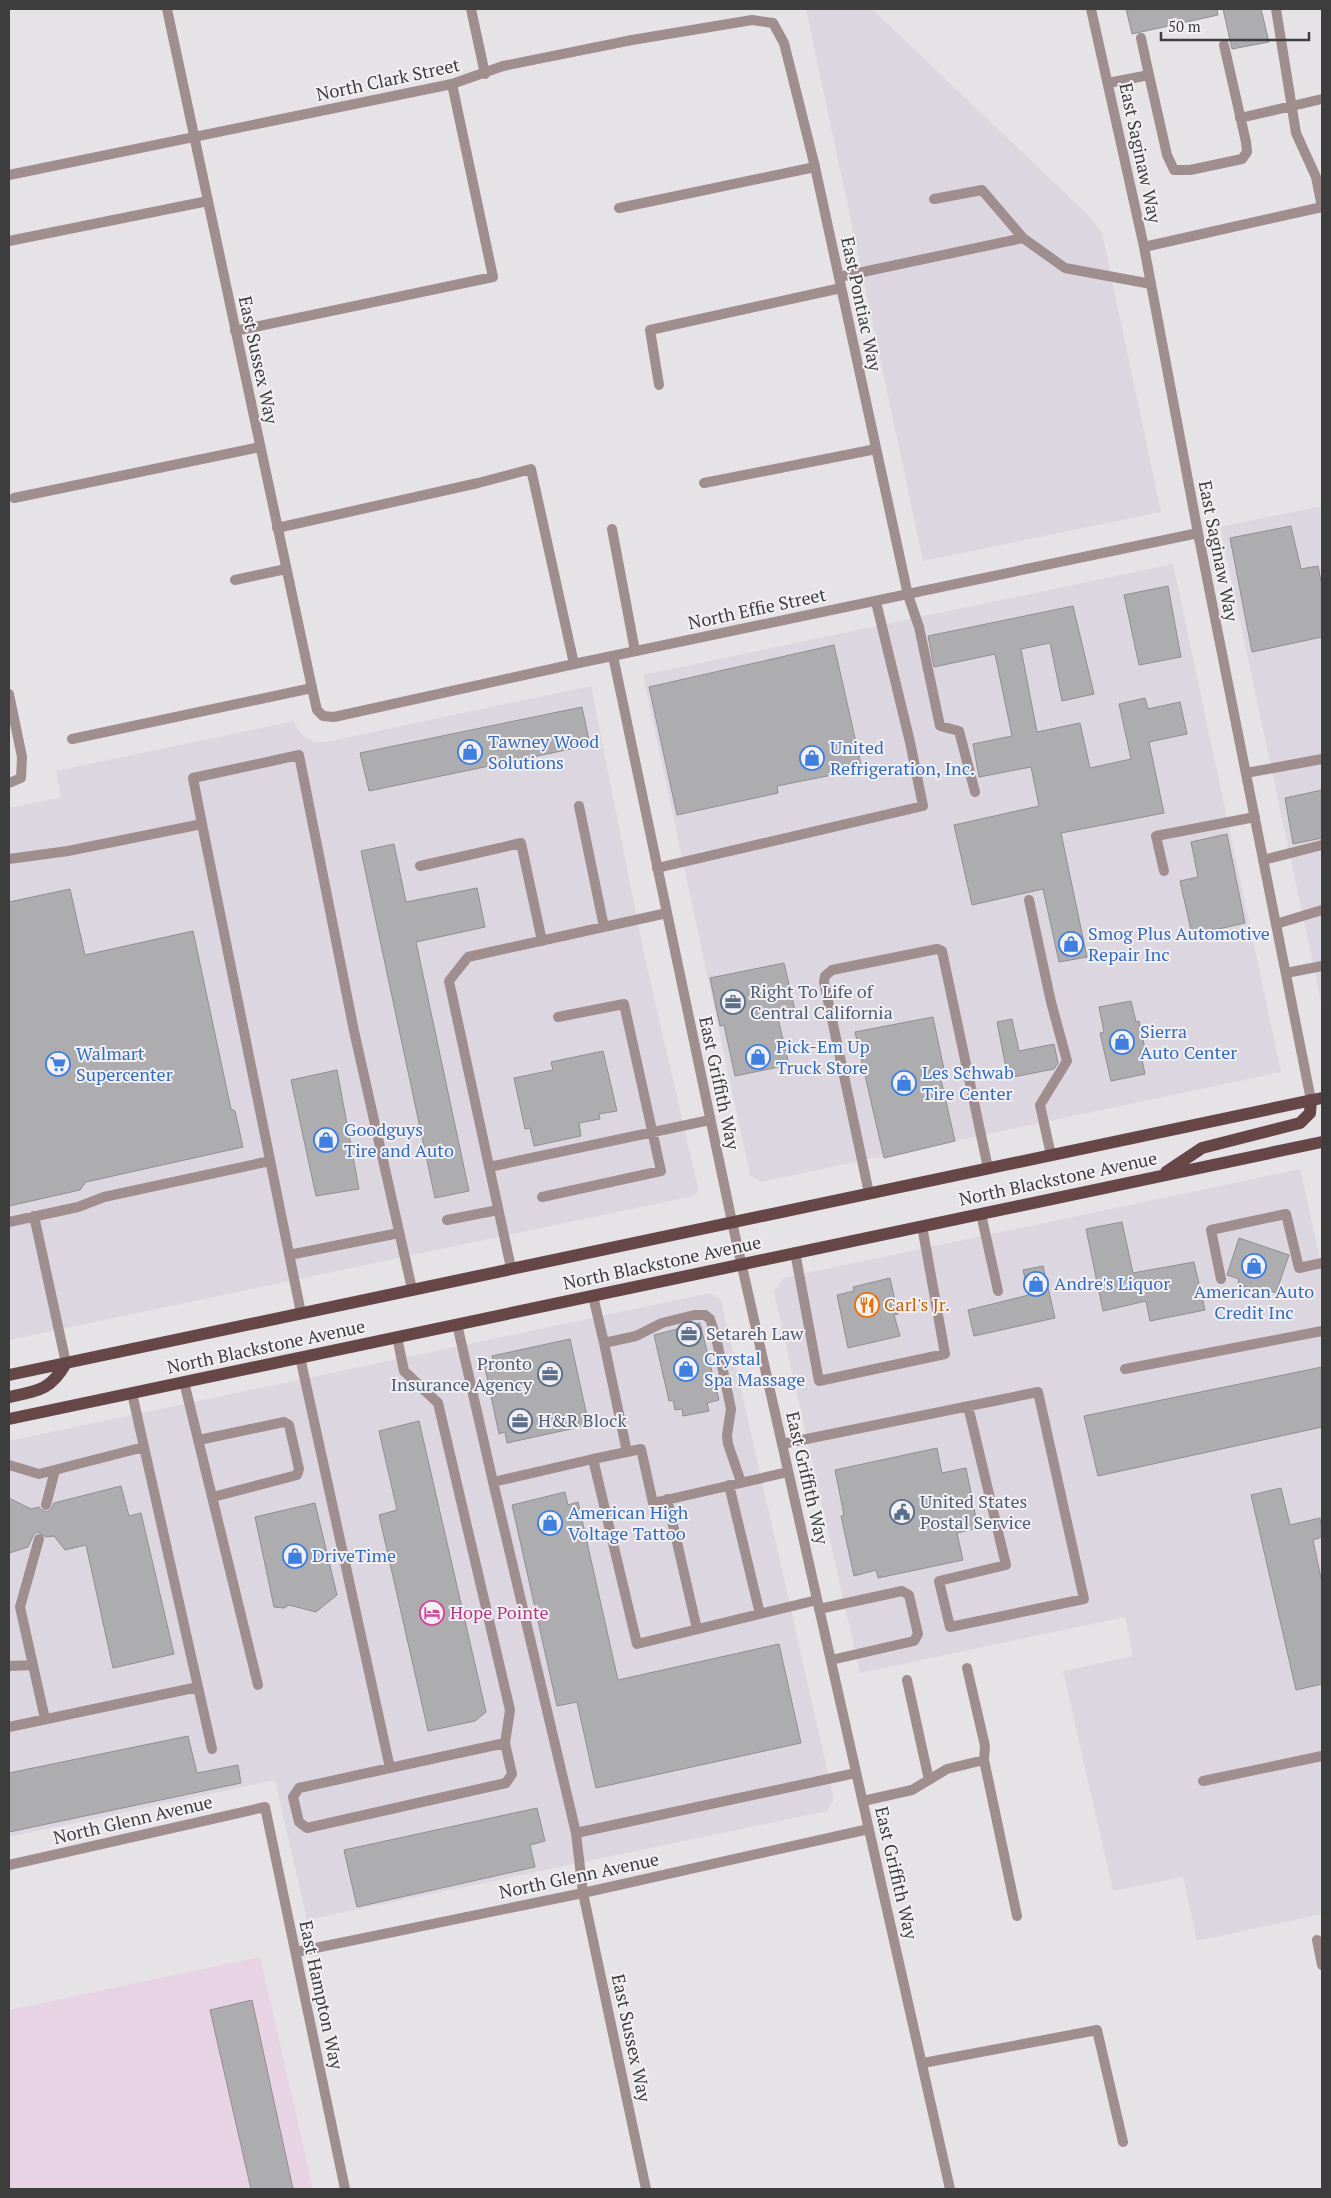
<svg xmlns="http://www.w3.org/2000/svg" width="1331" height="2198" font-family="'PT Serif',serif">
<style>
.built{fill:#dcd6e0}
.education{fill:#e7d3e3}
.building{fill:#adacaf;stroke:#908e91}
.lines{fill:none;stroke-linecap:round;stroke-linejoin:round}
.service{stroke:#a08d8d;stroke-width:10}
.minor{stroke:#a08d8d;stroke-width:10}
.primary{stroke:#664647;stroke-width:12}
.labels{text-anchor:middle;stroke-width:4;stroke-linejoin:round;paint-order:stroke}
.street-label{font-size:18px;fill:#3d3d3e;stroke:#f2f0f3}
.shop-label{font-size:18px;fill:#366cbe;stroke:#f2f0f3;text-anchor:start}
.service-label{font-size:18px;fill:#4e5e75;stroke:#f2f0f3;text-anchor:start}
.food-label{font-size:18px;fill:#c56008;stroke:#f2f0f3;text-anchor:start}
.hotel-label{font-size:18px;fill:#b23c85;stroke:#f2f0f3;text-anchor:start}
</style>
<rect width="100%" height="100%" fill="#e5e3e6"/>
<!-- built -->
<path class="built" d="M806 9H872L1087 214 1102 233 1161 512 923 561Z
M1322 506V1006L1220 527Z
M1173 564 1281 1072 761 1182 750 1175 643 675Z
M591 686 644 954 698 1188 697 1193 693 1196 9 1340V808L61 797 56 771 294 721 299 731 306 738 315 742H326Z
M1300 1169 1322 1268V1914L1197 1941 1183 1877 1113 1891 1063 1671 1133 1656 1125 1617 860 1673 774 1292 783 1278Z
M710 1293 721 1300 834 1800 827 1811 307 1920 275 1780 9 1837V1441Z"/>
<!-- education -->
<path class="education" d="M260 1957 313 2189H9V2010Z"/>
<!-- building -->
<path class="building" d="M1126 9H1217L1218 15 1132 34Z
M1223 9H1261L1269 42 1232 49Z
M1291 526 1301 569 1318 566 1322 586V637L1252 652 1230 538Z
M1168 586 1181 657 1139 665 1124 595Z
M1073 606 1094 694 1062 701 1050 643 1021 649 1037 732 1080 723 1090 768 1131 759 1119 704 1145 698 1148 709 1180 702 1187 734 1149 742 1164 813 1061 833 1087 957 1059 962 1043 889 972 905 954 825 1039 806 1031 767 979 777 973 744 1012 736 995 654 934 667 928 636Z
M834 645 862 769 777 786 778 793 677 815 649 687Z
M582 707 590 745 369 791 360 753Z
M1322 790V838L1293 844 1285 798Z
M1227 834 1245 923 1192 935 1180 881 1198 877 1191 842Z
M394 844 406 902 477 888 485 927 416 942 469 1191 435 1198 361 851Z
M70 889 85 955 193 931 231 1109 235 1111 243 1147 86 1182 80 1190 9 1206V902Z
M784 963 795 1010 777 1014 789 1065 735 1076 724 1025 720 1026 710 978Z
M1131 1001 1136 1022 1139 1021 1145 1049 1140 1050 1145 1074 1111 1081 1100 1033 1104 1032 1099 1007Z
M933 1017 945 1074 940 1075 955 1141 884 1158 855 1032Z
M1012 1019 1019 1051 1054 1044 1058 1063 1054 1069 1008 1078 997 1022Z
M603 1051 617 1111 599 1114 600 1119 579 1123 581 1136 534 1146 530 1128 525 1129 514 1078 553 1070 551 1062Z
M337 1070 359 1189 316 1196 291 1080Z
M1122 1222 1133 1273 1194 1262 1205 1310 1150 1321 1146 1301 1103 1311 1086 1229Z
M1239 1238 1289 1255 1276 1293 1264 1288 1262 1293 1238 1284 1239 1279 1227 1275Z
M1043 1266 1055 1318 974 1336 968 1310 1029 1295 1023 1270Z
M890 1278 898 1314 894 1315 900 1336 848 1348 837 1295 854 1291 853 1287Z
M700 1323 719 1400 707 1403 709 1411 683 1416 682 1409 675 1410 673 1400 669 1401 654 1335Z
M570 1339 589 1425 507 1443 505 1432 499 1434 484 1363 493 1361 492 1356Z
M1322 1367V1427L1098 1476 1084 1416Z
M419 1421 486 1712 475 1721 428 1731 379 1515 397 1510 379 1431Z
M937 1448 942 1473 966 1468 978 1528 957 1533 963 1560 878 1578 876 1570 854 1576 841 1516 844 1515 835 1470Z
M121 1486 129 1516 141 1513 174 1654 113 1668 86 1545 65 1550 54 1536 46 1537 38 1532 34 1534 28 1547 9 1553V1498L31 1509 39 1507 42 1510 47 1512 51 1509 54 1503Z
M1281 1488 1290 1525 1320 1518 1322 1531V1537L1313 1540 1322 1583V1684L1296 1690 1251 1495Z
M565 1492 568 1505 578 1502 618 1680 779 1644 801 1743 596 1788 577 1702 557 1706 512 1505Z
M315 1503 337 1595 316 1612 289 1605 284 1608 274 1607 255 1517Z
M188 1736 197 1773 238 1765 241 1783 9 1832V1773Z
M537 1808 545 1841 530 1845 535 1867 357 1907 344 1850Z
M252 2000 293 2189H251L210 2010Z"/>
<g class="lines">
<!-- service -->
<path class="service" d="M1276 9 1296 133 1316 177 1322 207
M1149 75 1167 155 1174 170H1190L1242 159 1247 152 1246 142 1224 45
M1108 83 1149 75 1141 38
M1240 118 1322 99
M619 208 815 167
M1023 238 1065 268 1151 284
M9 241 208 201
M839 277 1023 238 982 190 934 199
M235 331 493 277 452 84
M659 385 650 330 841 288
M704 483 876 449
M14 498 260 447
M277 528 478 483 531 469 574 664
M612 529 635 651
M235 580 286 569
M908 595 919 627 940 726 959 731 975 792
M72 739 312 688
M1246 773 1322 759
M579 806 604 927
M202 824 193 778 299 755 354 1031 412 1289
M9 859 68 851 202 824 301 1313
M1263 860 1322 845
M420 866 521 843 542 941
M657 868 923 806 910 742 876 602
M1164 871 1156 836 1255 817
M1029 900 1051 1002 1067 1061 1040 1105 1051 1155
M1276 924 1322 910
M1286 973 1322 966
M489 1167 710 1120
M869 1193 824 982 825 976 832 970 937 949 942 951 988 1168
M542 1197 661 1171 624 1004 558 1017
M981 1214 998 1291
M34 1216 66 1363
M447 1220 498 1210
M9 1222 78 1207 104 1197 270 1161
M795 1252 819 1381 945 1354 922 1226
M289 1255 399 1233
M511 1268 449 981 468 957 667 913
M1221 1279 1211 1230 1286 1214 1299 1268 1322 1263
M593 1296 604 1343 636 1336 662 1323 694 1315H705L710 1319 716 1337 731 1409 727 1435 728 1444 741 1482
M457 1324 493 1482
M604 1343 627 1452
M300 1357 390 1768 299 1788 293 1797 299 1822 307 1828 506 1783 512 1774 505 1743 510 1710 438 1403 404 1371 397 1337
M1125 1369 1322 1331
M184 1382 258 1685
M199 1440 284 1422 289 1425 299 1469 297 1475 213 1497
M782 1444 1038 1392 1084 1599 950 1627 939 1581 1006 1565 968 1406
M144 1447 212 1749
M593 1459 641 1449 653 1503 788 1472
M9 1465 39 1474 144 1447 132 1393
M729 1485 760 1614
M667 1499 697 1629
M46 1505 55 1470
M39 1539 20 1607 45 1719
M817 1600 637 1644 593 1459 493 1482 576 1833 856 1773
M819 1609 902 1591 909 1595 918 1634 914 1641 831 1660
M9 1666 33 1665
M907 1680 929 1780
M9 1727 198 1687
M984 1760 1017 1916
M390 1768 505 1743
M1203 1781 1322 1756
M863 1801 912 1790 947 1769 984 1760 985 1746 967 1668
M576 1833 583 1893
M1317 1940 1322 1965
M923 2063 1097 2030 1123 2142"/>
<!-- minor -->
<path class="minor" d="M167 9 312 688 317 710 323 716 334 717 574 664 1198 533
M471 9 485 74
M1091 9 1144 247 1198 533 1311 1100
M9 175 452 84 503 66 632 40 752 20 773 23 784 43 815 167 908 595
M1144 247 1322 207
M613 656 732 1222 950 2189
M9 694 22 757 21 778 9 783
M9 1865 265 1807 345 2189
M583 1893 646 2189
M296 1952 583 1893 869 1829"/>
<!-- primary -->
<path class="primary" d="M1166 1172 1202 1148 1300 1123 1310 1113 1311 1100
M9 1375 1322 1098
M9 1397C38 1391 51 1390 66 1363
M9 1419 1322 1142"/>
</g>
<!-- icons -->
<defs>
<symbol id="shop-ring" viewBox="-11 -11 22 22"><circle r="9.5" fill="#f2f0f3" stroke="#3f7fe0" stroke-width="1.5"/><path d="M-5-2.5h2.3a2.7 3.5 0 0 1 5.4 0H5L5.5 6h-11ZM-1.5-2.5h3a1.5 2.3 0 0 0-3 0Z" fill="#3f7fe0"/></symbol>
<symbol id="office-ring" viewBox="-11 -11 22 22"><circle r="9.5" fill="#f2f0f3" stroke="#5c6f8a" stroke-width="1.5"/><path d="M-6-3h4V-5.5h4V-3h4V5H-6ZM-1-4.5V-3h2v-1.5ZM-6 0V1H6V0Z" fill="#5c6f8a"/></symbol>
<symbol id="supermarket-ring" viewBox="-11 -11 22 22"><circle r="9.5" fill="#f2f0f3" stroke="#3f7fe0" stroke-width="1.5"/><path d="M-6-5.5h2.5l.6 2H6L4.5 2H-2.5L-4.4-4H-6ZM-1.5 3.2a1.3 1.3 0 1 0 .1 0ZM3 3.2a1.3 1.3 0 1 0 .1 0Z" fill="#3f7fe0"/></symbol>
<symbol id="restaurant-ring" viewBox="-11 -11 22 22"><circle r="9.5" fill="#f2f0f3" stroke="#e8710a" stroke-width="1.5"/><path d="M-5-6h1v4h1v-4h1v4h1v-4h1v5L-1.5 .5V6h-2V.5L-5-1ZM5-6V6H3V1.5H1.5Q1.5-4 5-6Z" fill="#e8710a"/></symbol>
<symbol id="civic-ring" viewBox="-11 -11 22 22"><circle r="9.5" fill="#f2f0f3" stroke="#5c6f8a" stroke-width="1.5"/><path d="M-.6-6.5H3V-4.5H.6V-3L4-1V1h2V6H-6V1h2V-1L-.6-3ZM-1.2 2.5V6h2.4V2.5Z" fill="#5c6f8a"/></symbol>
<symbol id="hotel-ring" viewBox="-11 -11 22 22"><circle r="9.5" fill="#f2f0f3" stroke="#d1479c" stroke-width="1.5"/><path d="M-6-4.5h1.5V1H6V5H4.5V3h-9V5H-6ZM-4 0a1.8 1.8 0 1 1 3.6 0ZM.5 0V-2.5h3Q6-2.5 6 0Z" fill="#d1479c"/></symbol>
</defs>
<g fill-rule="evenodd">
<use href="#shop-ring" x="456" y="738" width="28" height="28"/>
<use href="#shop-ring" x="798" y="744" width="28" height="28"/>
<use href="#shop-ring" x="1057" y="930" width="28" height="28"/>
<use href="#office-ring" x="719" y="988" width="28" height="28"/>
<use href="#shop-ring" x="1108" y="1028" width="28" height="28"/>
<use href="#shop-ring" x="744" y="1043" width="28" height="28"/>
<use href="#supermarket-ring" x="44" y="1050" width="28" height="28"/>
<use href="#shop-ring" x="890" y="1069" width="28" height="28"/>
<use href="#shop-ring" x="312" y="1126" width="28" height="28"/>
<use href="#shop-ring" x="1240" y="1252" width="28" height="28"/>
<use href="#shop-ring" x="1022" y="1270" width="28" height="28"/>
<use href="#restaurant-ring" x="853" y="1291" width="28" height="28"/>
<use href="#office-ring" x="675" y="1320" width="28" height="28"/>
<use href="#shop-ring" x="672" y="1355" width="28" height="28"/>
<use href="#office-ring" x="536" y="1360" width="28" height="28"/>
<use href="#office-ring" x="506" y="1407" width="28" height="28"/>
<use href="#civic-ring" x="888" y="1498" width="28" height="28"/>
<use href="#shop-ring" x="536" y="1509" width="28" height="28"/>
<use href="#shop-ring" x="281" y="1542" width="28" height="28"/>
<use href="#hotel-ring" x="418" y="1599" width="28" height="28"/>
</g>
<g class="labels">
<!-- street labels -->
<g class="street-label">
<text transform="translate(388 80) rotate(-12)" y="6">North Clark Street</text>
<text transform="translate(1140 153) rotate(78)" y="6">East Saginaw Way</text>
<text transform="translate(861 304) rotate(78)" y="6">East Pontiac Way</text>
<text transform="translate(258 360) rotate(78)" y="6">East Sussex Way</text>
<text transform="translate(1218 551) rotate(79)" y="6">East Saginaw Way</text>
<text transform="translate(757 609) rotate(-12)" y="6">North Effie Street</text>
<text transform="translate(719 1083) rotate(78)" y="6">East Griffith Way</text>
<text transform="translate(1058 1179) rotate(-12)" y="6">North Blackstone Avenue</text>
<text transform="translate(662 1263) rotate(-12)" y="6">North Blackstone Avenue</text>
<text transform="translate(266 1347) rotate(-12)" y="6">North Blackstone Avenue</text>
<text transform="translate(807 1478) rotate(77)" y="6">East Griffith Way</text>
<text transform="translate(133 1820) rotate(-13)" y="6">North Glenn Avenue</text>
<text transform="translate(896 1873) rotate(77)" y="6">East Griffith Way</text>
<text transform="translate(579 1876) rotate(-12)" y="6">North Glenn Avenue</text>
<text transform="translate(321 1995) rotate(78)" y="6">East Hampton Way</text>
<text transform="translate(631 2038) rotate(78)" y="6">East Sussex Way</text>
</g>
<!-- shop labels -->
<g class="shop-label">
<text x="488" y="748">Tawney Wood<tspan x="488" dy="21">Solutions</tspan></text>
<text x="830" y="754">United<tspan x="830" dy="21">Refrigeration, Inc.</tspan></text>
<text x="1088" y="940">Smog Plus Automotive<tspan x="1088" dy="21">Repair Inc</tspan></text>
<text x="1140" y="1038">Sierra<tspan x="1140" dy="21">Auto Center</tspan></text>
<text x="776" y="1053">Pick-Em Up<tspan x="776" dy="21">Truck Store</tspan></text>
<text x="76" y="1060">Walmart<tspan x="76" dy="21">Supercenter</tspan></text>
<text x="922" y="1079">Les Schwab<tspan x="922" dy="21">Tire Center</tspan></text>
<text x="344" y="1136">Goodguys<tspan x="344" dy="21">Tire and Auto</tspan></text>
<text x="1054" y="1290">Andre's Liquor</text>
<text x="1254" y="1298" text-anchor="middle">American Auto<tspan x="1254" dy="21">Credit Inc</tspan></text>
<text x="704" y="1365">Crystal<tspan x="704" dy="21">Spa Massage</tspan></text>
<text x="568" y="1519">American High<tspan x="568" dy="21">Voltage Tattoo</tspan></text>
<text x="312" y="1562">DriveTime</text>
</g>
<!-- service labels -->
<g class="service-label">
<text x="750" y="998">Right To Life of<tspan x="750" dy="21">Central California</tspan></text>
<text x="706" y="1340">Setareh Law</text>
<text x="532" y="1370" text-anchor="end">Pronto<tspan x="532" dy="21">Insurance Agency</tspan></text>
<text x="538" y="1427">H&amp;R Block</text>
<text x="920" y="1508">United States<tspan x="920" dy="21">Postal Service</tspan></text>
</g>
<!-- food labels -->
<g class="food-label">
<text x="884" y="1311">Carl's Jr.</text>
</g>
<!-- hotel labels -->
<g class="hotel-label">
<text x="450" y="1619">Hope Pointe</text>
</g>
</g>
<!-- border -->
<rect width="1331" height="2198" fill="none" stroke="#3d3d3e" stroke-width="20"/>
<!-- scale -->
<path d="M1161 32v8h148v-8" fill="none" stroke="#3d3d3e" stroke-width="2.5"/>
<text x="1168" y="32" font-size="15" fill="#3d3d3e" stroke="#f2f0f3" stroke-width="4" paint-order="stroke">50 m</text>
</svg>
